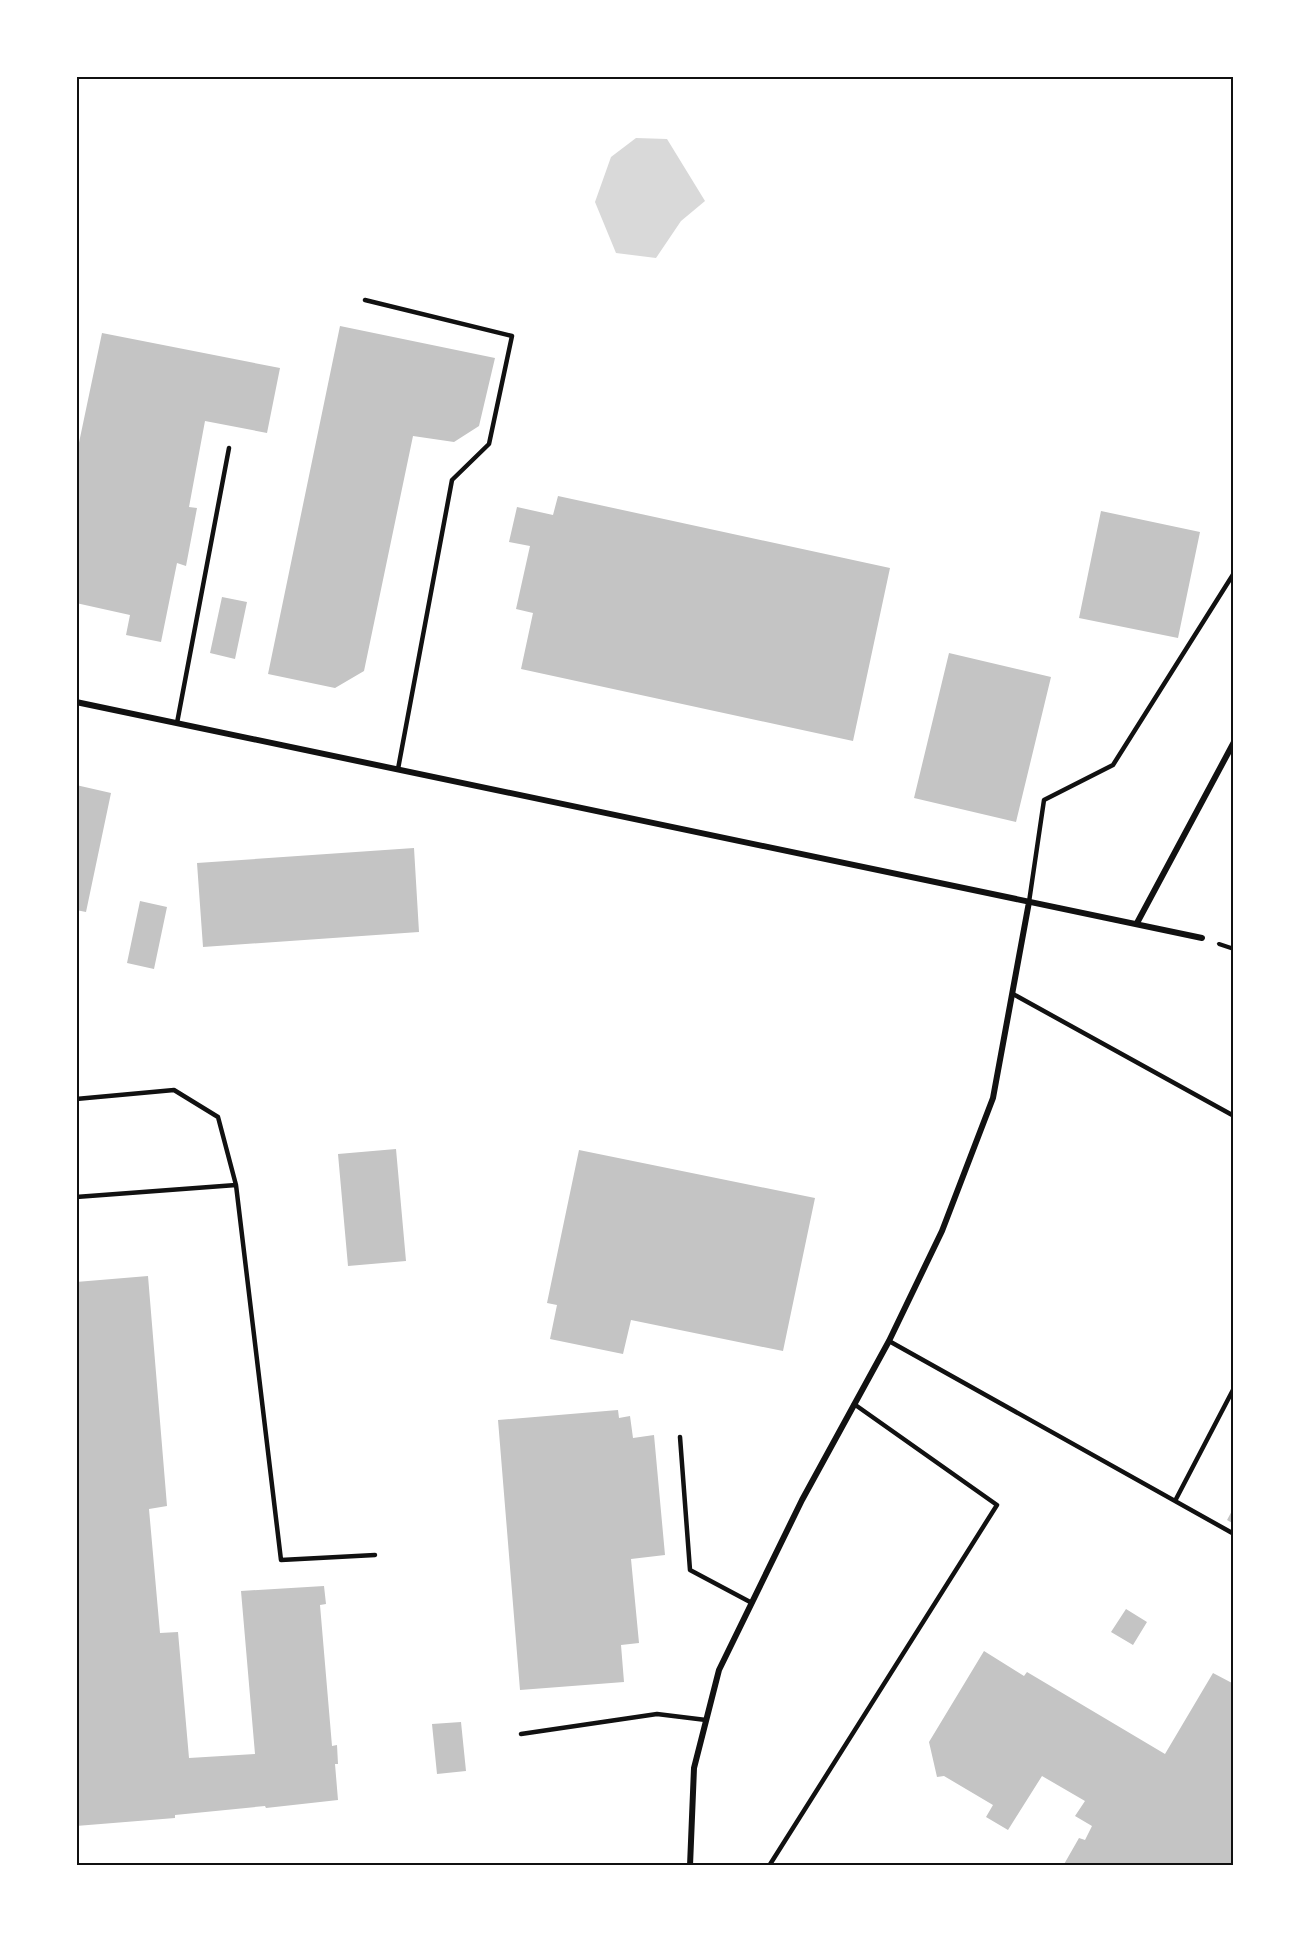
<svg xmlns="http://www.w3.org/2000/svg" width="1310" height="1942" font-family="Spectral,serif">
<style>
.water{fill:#d9d9d9}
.building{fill:#c4c4c4}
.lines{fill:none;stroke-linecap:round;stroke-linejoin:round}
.path{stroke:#111;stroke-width:4}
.service{stroke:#111;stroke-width:4.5}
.minor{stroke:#111;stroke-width:6}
.neatline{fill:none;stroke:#111;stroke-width:2}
</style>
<rect width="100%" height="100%" fill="#fff"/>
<!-- water -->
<path class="water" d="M636 138 667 139 705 201 681 221 656 258 616 253 595 202 611 157Z"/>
<!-- building -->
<path class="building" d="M340 326 495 358 479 426 454 442 413 436 364 671 335 688 268 674Z
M102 333 280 368 267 433 205 421 189 507 197 508 186 566 177 563 161 642 126 635 130 615 76 603V457Z
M558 496 890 568 853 741 521 669 533 613 516 609 530 546 509 542 517 507 553 515Z
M1101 511 1200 532 1178 638 1079 618Z
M222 597 247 602 235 659 210 653Z
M949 653 1051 677 1016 822 914 798Z
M76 785 111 793 86 912 76 910Z
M414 848 419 932 203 947 197 863Z
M140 901 167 907 154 969 127 963Z
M396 1149 406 1261 348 1266 338 1154Z
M579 1150 815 1198 783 1351 631 1320 623 1354 550 1339 557 1305 547 1303Z
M148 1276 167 1506 149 1509 160 1633 178 1632 189 1758 255 1754 241 1591 324 1586 326 1604 320 1605 332 1746 337 1745 338 1764H335L338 1800 266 1808 265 1806 175 1815V1818L76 1826V1282Z
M618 1410 619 1418 630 1416 633 1438 654 1435 665 1555 631 1559 639 1643 621 1645 624 1682 520 1690 498 1420Z
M1234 1507V1524L1227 1520Z
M1126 1609 1147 1622 1133 1645 1111 1632Z
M984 1651 1024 1676 1027 1672 1165 1754 1213 1673 1232 1683 1234 1680V1866H1063L1079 1838 1085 1840 1092 1826 1075 1816 1085 1801 1042 1776 1008 1830 986 1817 993 1805 944 1776 937 1777 929 1742Z
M461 1722 466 1771 437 1774 432 1724Z"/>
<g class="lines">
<!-- path -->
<path class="path" d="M1219 944 1234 949"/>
<!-- service -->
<path class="service" d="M365 300 512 336 489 444 452 480 398 769
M177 723 229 448
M1029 902 1044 800 1113 765 1234 573
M1013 994 1234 1116
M76 1099 174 1090 218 1117 236 1185
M76 1197 236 1185 281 1560 375 1555
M889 1341 1234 1534
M680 1437 690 1570 752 1603
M1175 1501 1234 1388
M521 1734 657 1714 706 1720
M769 1866 997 1505 854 1404"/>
<!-- minor -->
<path class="minor" d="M76 702 1202 938
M1137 923 1234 742
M690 1866 694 1768 719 1670 802 1500 889 1341 942 1231 993 1098 1029 902"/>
</g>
<!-- border -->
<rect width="1310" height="1942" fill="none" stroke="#ffffff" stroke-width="156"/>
<rect x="78" y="78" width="1154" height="1786" class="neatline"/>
</svg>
